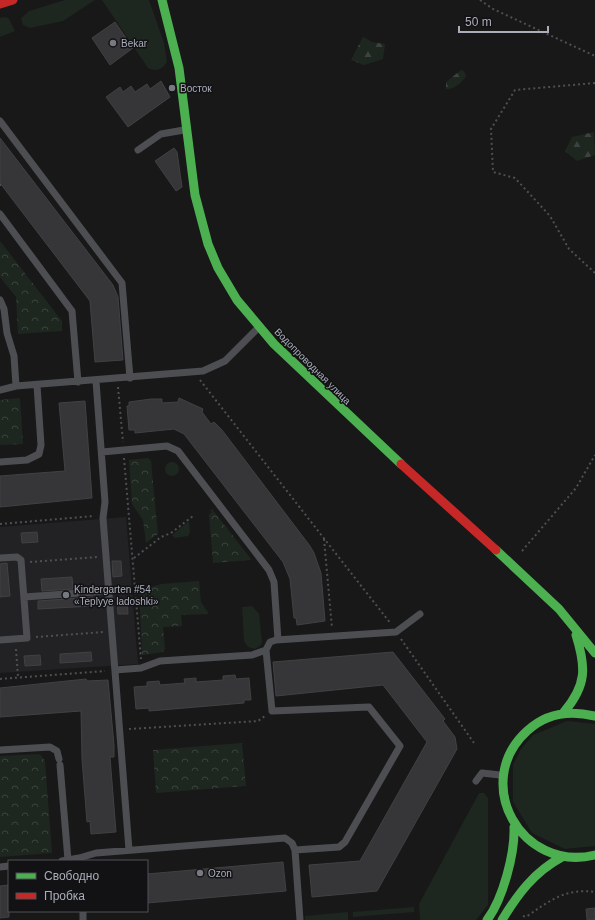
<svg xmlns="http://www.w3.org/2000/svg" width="595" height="920" font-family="Arial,sans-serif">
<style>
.built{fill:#222225}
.grass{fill:#1e2620}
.forest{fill:url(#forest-firs)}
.park{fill:url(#park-crowns)}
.building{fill:#363638;stroke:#414145}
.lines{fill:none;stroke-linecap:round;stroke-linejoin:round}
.path{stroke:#4e4f53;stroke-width:2;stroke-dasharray:2 3;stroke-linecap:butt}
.lane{stroke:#4c4e52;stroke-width:7}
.fast{stroke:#4caf50;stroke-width:9}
.jam{stroke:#c62828;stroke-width:9}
.poi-dot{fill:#777a81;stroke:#121215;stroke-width:1.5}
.labels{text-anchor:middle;stroke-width:3;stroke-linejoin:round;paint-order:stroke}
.poi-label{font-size:10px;fill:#aaaeb9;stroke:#121215;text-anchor:start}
.street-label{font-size:10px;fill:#aaaeb9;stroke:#121215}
</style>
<defs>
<pattern id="forest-firs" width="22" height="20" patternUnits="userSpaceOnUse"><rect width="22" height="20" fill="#1e2620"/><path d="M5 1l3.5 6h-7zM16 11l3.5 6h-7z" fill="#3c433e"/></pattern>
<pattern id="park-crowns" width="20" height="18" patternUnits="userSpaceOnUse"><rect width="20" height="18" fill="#1e2620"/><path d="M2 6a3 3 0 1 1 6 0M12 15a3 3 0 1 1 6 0" fill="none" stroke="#3c433e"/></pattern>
</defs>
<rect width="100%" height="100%" fill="#181819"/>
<!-- built -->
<path class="built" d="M126 517 138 664 0 673V527Z"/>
<!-- grass -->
<path class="grass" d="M65 0H95L63 21 30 28 23 25 21 18 29 11Z
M102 0H149L164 43 167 62C162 70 156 72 148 68Z
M6 17 9 19 15 31 0 37V18Z
M165 469a7 7 0 1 1 14 0a7 7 0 1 1-14 0Z
M189 521 190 532 188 536 175 538 172 535Z
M252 606 259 614 262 642 261 645 255 649 248 647 244 641 242 607Z
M567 721 595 724V846L565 849 532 833 513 802V765L521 749 533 735Z
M479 793H484L488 798V905L476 920H420L419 904Z
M414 907V912L353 917V912Z
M348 912V920H305V916Z"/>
<!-- forest -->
<path class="forest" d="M363 37 372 42 385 44 383 59 364 65 351 60Z
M461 70 464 71 466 76C462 83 453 90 446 89V82Z
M594 132 595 155 577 161 565 151 572 137Z"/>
<!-- park -->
<path class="park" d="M0 241 62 321V331L18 334 16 297 0 277Z
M20 398 23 444 0 445V400Z
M148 458 151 461 158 534 146 543 143 520 132 504 129 460Z
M212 509 251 559 250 560 213 563 209 515 212 512 210 510Z
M199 581 201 602 209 614 181 615 182 626 163 627 165 649 163 652 142 655 139 590 162 584Z
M242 743 246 786 156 793 153 750Z
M40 754 45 761 52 853 0 857V756Z"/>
<!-- building -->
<path class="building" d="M115 22 133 48 110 65 92 38Z
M161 81 170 97 128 127 106 97 120 87 123 92 131 86 135 92 147 84 150 89Z
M0 138 113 285 118 297 123 360 95 362 90 301 0 183Z
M174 148 177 152 182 187 176 191 155 161Z
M179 398 203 409 202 412 211 424 214 422 222 430 310 546 314 553 321 573 325 621 297 625 296 618H294L290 579 283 562 184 434 174 429 135 433V430H129L127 406H129V402L151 399H162V403L178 402Z
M85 401 92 498 0 507V476L65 471 59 403Z
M37 532 38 542 22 543 21 533Z
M112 561H121L122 576 113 577Z
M7 563 10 596 0 597V564Z
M72 577 73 589 42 591 41 579Z
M93 597V606L38 609V601Z
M127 598 128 614H118L117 599Z
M91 652 92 661 60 663V654Z
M393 652 445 719 443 721 455 737 457 749 377 891 312 897 309 865 360 861 427 742 383 685 276 696 273 662Z
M40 655 41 665 25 666 24 656Z
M235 675 236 679 249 678 251 700H244V703L149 711V708L136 709 134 687 147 686V682L159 681 160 685 185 683 184 679 196 678V682L223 680V676Z
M86 679 87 681 108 680 114 745V757H110L116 832 91 834 90 821 87 822 82 759 81 711 0 717V688Z
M283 862 286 891 147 903V874Z
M9 885V917L0 918V886Z
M595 908V920H587L586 909Z"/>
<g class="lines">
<!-- path -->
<path class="path" d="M480 0 493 9 595 56
M595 83 515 90 491 129 493 172 515 178 550 216 569 249 595 273
M0 185H1
M200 380 391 624
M118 387 123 442
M124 458 141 659
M0 524 94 516
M324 539 332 628
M522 551 576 488 595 455
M134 558 161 537 171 533 193 516
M30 562 98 557
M36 637 103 632
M401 639 474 743
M16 649 18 677
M0 679 105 671
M129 729 258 721 265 716
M523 916 526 917C549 901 565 888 595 892"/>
<!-- lane -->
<path class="lane" d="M0 121 122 283 130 378
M138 150 161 134 184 130
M0 214 72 311 78 382
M0 300 4 309 7 333 14 356 16 386
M96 381 105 502 103 518 129 850
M0 390 16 386 203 371 225 361 257 329
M102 452 167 446 178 451 269 570 274 582 278 640
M0 462 27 460 39 454 41 445 37 385
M0 558 17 557 21 560 27 638 0 640
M24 597 109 591
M266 650 272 711 369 707 400 746 345 842 339 847 295 850 300 920
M115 670 141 668 160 661 252 655 266 650 270 642 276 640 396 632 420 614
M0 750 50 747 57 751 59 759
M60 765 68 860
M476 781 482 773 500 775
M62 861 79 858 96 853 285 838 292 843 295 850
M0 867 9 866
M83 911V920"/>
<!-- fast -->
<path class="fast" d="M162 0 179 68 195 195 208 244 218 268 237 300 274 344 401 464
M496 550 559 609 595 653
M564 712C587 685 586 667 576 635
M595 716C570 710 546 713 527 731 471 782 521 873 595 855
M487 920C503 899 515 853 514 827
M502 920C518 894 534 872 562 857"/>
<!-- jam -->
<path class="jam" d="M0 4 13 0
M401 464 496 550"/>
</g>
<!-- markers -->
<g class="poi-dot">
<circle cx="113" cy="43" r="4"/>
<circle cx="172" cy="88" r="4"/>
<circle cx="66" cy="595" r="4"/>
<circle cx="200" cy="873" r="4"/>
</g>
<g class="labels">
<!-- poi labels -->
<g class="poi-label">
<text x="121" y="47">Bekar</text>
<text x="180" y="92">Восток</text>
<text x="74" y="593">Kindergarten #54<tspan x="74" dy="12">«Teplyye ladoshki»</tspan></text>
<text x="208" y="877">Ozon</text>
</g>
<!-- street labels -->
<g class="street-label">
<text transform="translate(313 366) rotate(45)" y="4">Водопроводная улица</text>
</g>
</g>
<!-- legend -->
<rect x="8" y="860" width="140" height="52" fill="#121215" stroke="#4f5057"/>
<rect x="16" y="873" width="20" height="6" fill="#4caf50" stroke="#4f5057"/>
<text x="44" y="880" font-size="12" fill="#aaaeb9">Свободно</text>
<rect x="16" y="893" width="20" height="6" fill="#c62828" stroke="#4f5057"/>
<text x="44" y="900" font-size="12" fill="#aaaeb9">Пробка</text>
<!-- scale -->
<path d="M459 26v6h89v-6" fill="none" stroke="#aaaeb9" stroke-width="2"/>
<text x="465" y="26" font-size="12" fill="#aaaeb9" stroke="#121215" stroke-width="3" paint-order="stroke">50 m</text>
</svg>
